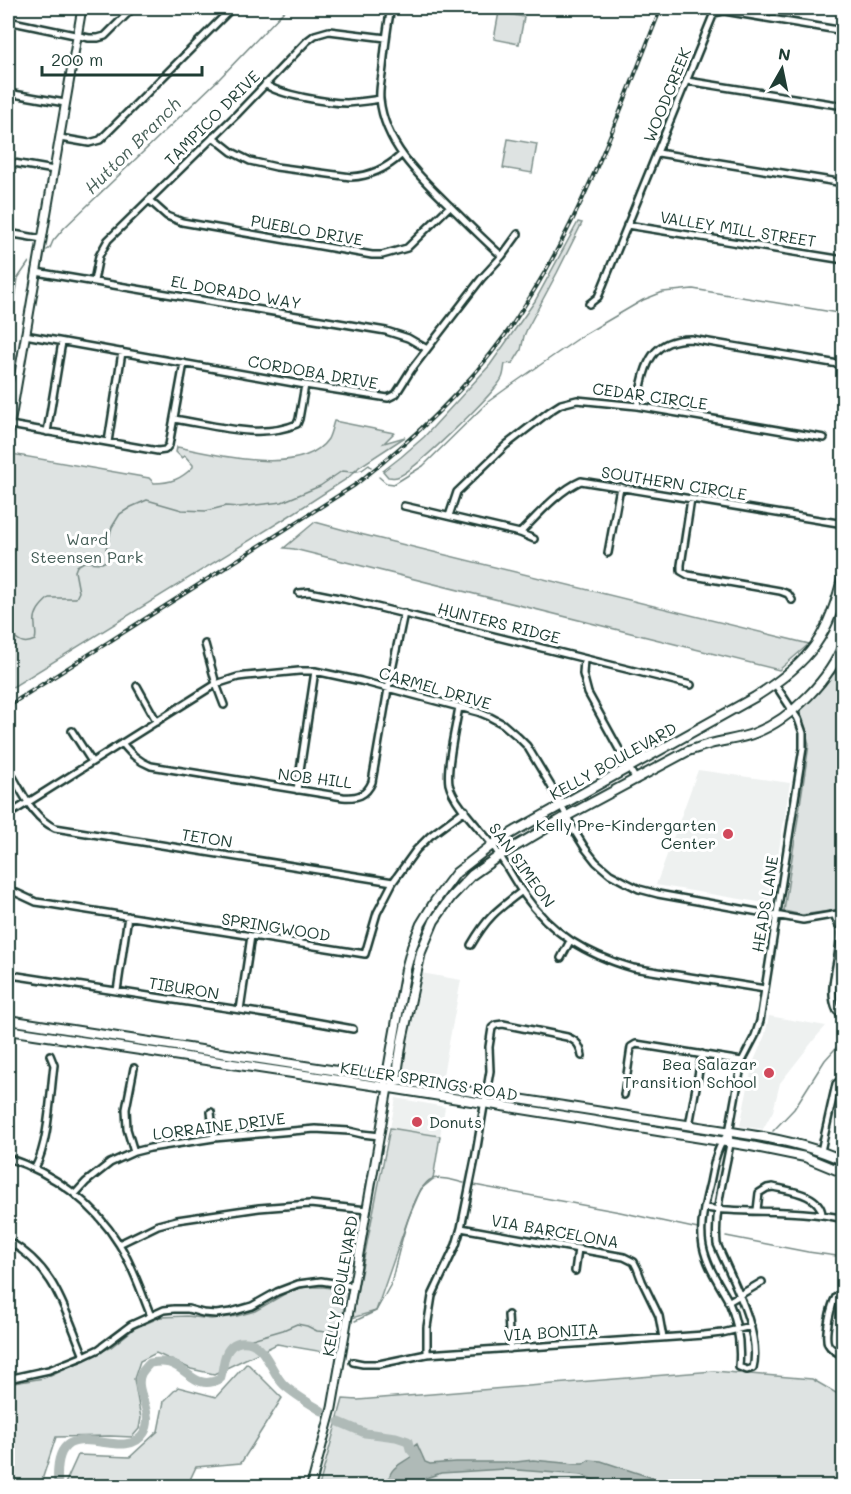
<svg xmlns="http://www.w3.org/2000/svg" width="851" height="1494" font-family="Mali,sans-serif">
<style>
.built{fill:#eef1f0}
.green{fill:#dee3e2;stroke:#7e908b;stroke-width:1.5}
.water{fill:#afbab7;stroke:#758883;stroke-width:1.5}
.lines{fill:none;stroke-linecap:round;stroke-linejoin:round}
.stream{stroke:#758883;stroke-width:1.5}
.river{stroke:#afbab7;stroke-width:9}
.minor-casing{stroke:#1f3d34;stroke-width:10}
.tertiary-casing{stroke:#1f3d34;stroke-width:11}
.secondary-casing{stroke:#1f3d34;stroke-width:12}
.minor{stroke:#fff;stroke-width:5}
.tertiary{stroke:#fff;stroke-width:7}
.secondary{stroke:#fff;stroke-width:8}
.rail-casing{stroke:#1f3d34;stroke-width:4}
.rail{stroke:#fff;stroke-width:1.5;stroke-dasharray:4.5;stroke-linecap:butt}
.poi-dot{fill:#d1495b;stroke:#fff;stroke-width:2}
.labels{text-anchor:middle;stroke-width:6;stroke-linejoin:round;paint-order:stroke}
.street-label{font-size:16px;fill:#1f3d34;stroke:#fff}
.park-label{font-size:16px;fill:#455e57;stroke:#fff}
.poi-label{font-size:16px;fill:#1f3d34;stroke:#fff;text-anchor:end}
.water-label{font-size:18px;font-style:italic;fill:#4a625b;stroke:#fff}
</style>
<rect width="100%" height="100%" fill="#fff"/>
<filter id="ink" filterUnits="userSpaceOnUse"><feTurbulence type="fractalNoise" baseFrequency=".0167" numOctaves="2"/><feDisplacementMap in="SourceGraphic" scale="12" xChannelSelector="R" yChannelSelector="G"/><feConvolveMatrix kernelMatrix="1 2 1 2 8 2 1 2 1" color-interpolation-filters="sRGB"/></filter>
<g filter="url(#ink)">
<!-- built -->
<path class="built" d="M698 770 790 783 770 904 656 885Z
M421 973 461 980 442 1080 403 1074Z
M769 1016 826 1026 817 1036 780 1083 773 1111 763 1129 740 1126 753 1063 765 1035Z
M396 1098 445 1107 440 1136 390 1128Z"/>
<!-- green -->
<path class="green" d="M499 12 524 17 519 44 494 39Z
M508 139 537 144 532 173 503 168Z
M578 222 582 223 557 273 527 329 524 336 521 350 513 363 505 364C504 368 504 374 502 378 496 392 411 474 397 477 394 478 391 477 388 477L383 471 401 457 424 437 490 365 535 301Z
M334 421 394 433 384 443 405 437 359 467 348 478 289 516 8 690V477L12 454 149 478 154 483C171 483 181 479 193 467V465L185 456 182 458 176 452 177 447C216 454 301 478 328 439 331 433 332 427 334 421Z
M315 522 348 531 809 644 779 670 294 549 284 548Z
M843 659V909L802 915 784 911 809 745 804 723 799 709 829 674H834L839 670Z
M390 1128 440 1136 433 1179 421 1189 408 1219 376 1311 352 1318Z
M305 1287H324L343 1290 347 1294 335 1354 277 1344 214 1374 191 1369 156 1353 140 1361 134 1379 141 1418 139 1429 132 1437 110 1436 56 1437 40 1486H18L8 1485V1384L44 1378 111 1347 135 1328 161 1317 187 1316 211 1319 237 1316 255 1311 288 1292Z
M247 1363 282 1398 241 1463 196 1467 187 1486H64L78 1455 130 1457 158 1431 164 1401 178 1387 216 1397Z
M714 1371 812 1379 843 1397V1486H319L343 1399 358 1400Z"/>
<!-- water -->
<path class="water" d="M417 1444 425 1462 430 1464 455 1462H516L533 1460 575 1464H583L589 1460 601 1461 677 1486H645L643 1485 630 1482 621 1486H608L582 1475 504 1469 441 1473 426 1478 414 1486H388C388 1467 399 1466 412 1456L410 1449Z"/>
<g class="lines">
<!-- stream -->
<path class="stream" d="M47 250 50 248 53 241 64 228 219 79 287 8
M8 321 14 306 18 278 29 262
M379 477 386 483 394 484 423 466 489 401 514 383 585 334 643 300 663 292 693 289 844 314
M8 635 11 634C20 642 24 645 35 640 37 634 35 632 35 625 33 613 41 605 49 598H76L79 592 75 571 77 566 84 562 102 563 110 559 111 555 106 549 112 527 120 514 131 507 147 500 182 510 206 511 226 506 239 507 282 502 320 486 342 471 352 472 362 470 369 465 371 467
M773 1131 794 1109 825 1060 844 1039
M474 1185 620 1212 698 1229
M726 1236 808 1252 844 1257
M355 1321 376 1311 391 1284C396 1263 412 1186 432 1179 441 1176 455 1181 464 1183
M245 1341 283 1330 297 1324 307 1326 317 1331 326 1332 338 1327"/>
<!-- river -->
<path class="river" d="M339 1422 365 1433 396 1437 408 1441 410 1449 417 1457
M58 1486C51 1401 123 1468 144 1433 156 1414 133 1391 141 1374 143 1370 147 1366 150 1363 156 1362 162 1361 169 1363 189 1369 196 1391 220 1379 224 1370 222 1357 229 1349 232 1345 235 1343 240 1342 265 1338 270 1372 284 1385 295 1395 309 1403 322 1411"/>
<defs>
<path id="minor" d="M391 8C387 27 385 47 383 67 382 78 379 88 380 99 385 147 423 180 456 212 471 227 486 242 502 256
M8 21 89 38H98L105 36 133 8
M687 81 844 106
M265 84C279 95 329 103 347 103 358 102 369 101 380 99
M8 93 65 103
M213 137 232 152 250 161 276 167 351 177C371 176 387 168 401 155
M60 138 89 143 100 140 232 8
M658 153 844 183
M8 162 54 170
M149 200 167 216 182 222 372 255H382L407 248 450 206
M627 225 844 260
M8 233 42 239
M36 272 386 331 408 338 427 349
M94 281 99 256 108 240 236 115 307 41 315 35 329 31 386 38
M589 304 598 297 601 290 714 13 724 11 844 31
M25 335 305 385 388 398 396 394 411 370 481 279 502 256 518 234
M8 385H16
M637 406C645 371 646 339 691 339L844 365
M174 419C213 425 260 440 297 424L299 419 305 385
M10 425 158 451 165 450 169 445 184 363
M47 432 62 342
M108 442 122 352
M691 499 681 565V571L688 575 780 591 788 594 792 600
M404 506 520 533 534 539
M449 516 457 492 506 445 550 411 561 404 577 400 637 406 824 438
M520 533C537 516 558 491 581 481L844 524
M608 553 620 487
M299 593 309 592 344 599 691 685
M205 644 216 684 224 705
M584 659 583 674 588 693 636 780
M137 686 157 722
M459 707C456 726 446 766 449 784 453 802 479 828 491 843 503 859 512 877 523 893 552 935 586 954 633 968L765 989
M72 731 92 762
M122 743C131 754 138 761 151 766L343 797C357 798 366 796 372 782L388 689 404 613
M8 769C22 790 31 817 55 828L393 882
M297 790 315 671
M8 815 216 684 238 677 246 676 299 671H315L361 681 478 712 490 717 503 724 518 737 527 746 551 786 575 832 585 848 596 862 610 874 627 883 639 889 658 894 803 920 844 913
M8 889 36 902 50 904 365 954 377 913 393 882 416 850 430 836 465 810
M835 916C836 920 839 925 840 929 843 955 825 987 837 1011
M471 945C487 917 497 910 522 891
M561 958 570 941
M11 975 292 1018 353 1029
M117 991 128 916
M240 1010 251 936
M134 1068 126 1109 127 1129 134 1152
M624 1095 631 1047 636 1044 742 1061
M211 1112 214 1138
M689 1126 702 1054
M729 1132C716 1148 714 1163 710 1183 705 1203 699 1225 703 1246 707 1266 718 1282 728 1300 738 1322 741 1344 739 1367L747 1370 753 1368C762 1332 731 1278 717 1244 714 1211 724 1176 730 1144L729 1132 742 1061 755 1036 760 1021 803 748V733L798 719 775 684
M821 1151 836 1084 844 1077
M8 1158C53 1173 93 1202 119 1244 133 1266 141 1292 151 1316
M35 1168C49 1142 50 1096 54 1065L50 1055
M75 1194 86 1182 110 1163 134 1152 150 1148 214 1138 315 1129 349 1131 362 1134 380 1136
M704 1208C751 1214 797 1208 844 1219
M757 1210 759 1193 767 1188 773 1187C790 1191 820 1194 822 1214
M461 1228 624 1257 634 1262 637 1268 642 1281 659 1316 663 1338
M8 1241C56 1268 64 1309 84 1356
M119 1244 158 1225 177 1220 259 1208 310 1204 367 1210
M575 1271 578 1249
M844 1296 836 1297C831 1305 824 1335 828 1344 831 1350 838 1353 844 1356
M728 1302 762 1282
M508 1315 510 1349
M427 1354V1327L432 1296 456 1245 461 1228 475 1159 490 1071 489 1047 492 1028 496 1025 503 1024 567 1037C577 1041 580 1045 582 1056
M353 1362 363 1364H379L427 1354 704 1335 722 1333 751 1326
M8 1379 49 1370 84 1356 99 1349 131 1325 164 1310 174 1309H188L203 1313 216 1314 231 1312 252 1306 277 1292 298 1284 321 1281 353 1286"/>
<path id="tertiary" d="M8 437 82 8
M311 1486 332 1408 388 1088"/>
<path id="secondary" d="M8 1020 751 1135C783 1140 814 1147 844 1161
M8 1030 378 1086 751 1146 805 1157 844 1173
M386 1081 406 969 412 947 421 924 435 901 456 873 492 845 517 830 755 697C812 661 829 636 844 571
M394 1083 396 1080 402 1041 421 952 434 921 451 897 472 875 499 856 567 816 688 751C695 749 702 746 710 744 725 740 740 739 755 733 791 719 831 679 844 642"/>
</defs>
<!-- minor casing -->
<use href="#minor" class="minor-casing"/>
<!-- tertiary casing -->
<use href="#tertiary" class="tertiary-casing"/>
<!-- secondary casing -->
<use href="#secondary" class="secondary-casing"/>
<!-- minor -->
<use href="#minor" class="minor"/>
<!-- tertiary -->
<use href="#tertiary" class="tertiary"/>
<!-- secondary -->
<use href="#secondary" class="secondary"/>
<defs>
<path id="rail" d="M8 706 355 485C411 441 463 393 505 335 514 323 522 309 530 297 586 207 622 106 661 8"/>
</defs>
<!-- rail casing -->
<use href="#rail" class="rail-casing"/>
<!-- rail -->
<use href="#rail" class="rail"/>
</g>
</g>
<!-- markers -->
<g class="poi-dot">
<circle cx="728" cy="834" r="6"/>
<circle cx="769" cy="1073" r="6"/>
<circle cx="417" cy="1122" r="6"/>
</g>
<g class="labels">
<!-- street labels -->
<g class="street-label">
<text transform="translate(667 95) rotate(-68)" y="6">WOODCREEK</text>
<text transform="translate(212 118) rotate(-45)" y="6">TAMPICO DRIVE</text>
<text transform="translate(738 229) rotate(9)" y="6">VALLEY MILL STREET</text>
<text transform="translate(307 230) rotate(10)" y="6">PUEBLO DRIVE</text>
<text transform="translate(236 292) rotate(10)" y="6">EL DORADO WAY</text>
<text transform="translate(313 372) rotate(10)" y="6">CORDOBA DRIVE</text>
<text transform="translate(650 396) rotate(8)" y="6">CEDAR CIRCLE</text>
<text transform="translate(674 483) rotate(9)" y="6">SOUTHERN CIRCLE</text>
<text transform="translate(499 623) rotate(14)" y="6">HUNTERS RIDGE</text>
<text transform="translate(435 688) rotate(16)" y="6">CARMEL DRIVE</text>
<text transform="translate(613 761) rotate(-29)" y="6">KELLY BOULEVARD</text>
<text transform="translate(315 778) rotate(7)" y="6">NOB HILL</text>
<text transform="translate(207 838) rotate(9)" y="6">TETON</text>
<text transform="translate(522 865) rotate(54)" y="6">SAN SIMEON</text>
<text transform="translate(765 904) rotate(-81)" y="6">HEADS LANE</text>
<text transform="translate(276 927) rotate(9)" y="6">SPRINGWOOD</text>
<text transform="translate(184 988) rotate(9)" y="6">TIBURON</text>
<text transform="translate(429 1081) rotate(9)" y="6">KELLER SPRINGS ROAD</text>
<text transform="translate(219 1126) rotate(-7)" y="6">LORRAINE DRIVE</text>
<text transform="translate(555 1231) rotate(10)" y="6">VIA BARCELONA</text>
<text transform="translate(340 1286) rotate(-80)" y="6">KELLY BOULEVARD</text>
<text transform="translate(551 1332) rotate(-4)" y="6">VIA BONITA</text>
</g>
<!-- park labels -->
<g class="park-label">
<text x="87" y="545">Ward<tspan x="87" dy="18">Steensen Park</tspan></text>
</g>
<!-- poi labels -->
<g class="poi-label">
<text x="716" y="831">Kelly Pre-Kindergarten<tspan x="716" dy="18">Center</tspan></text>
<text x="757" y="1070">Bea Salazar<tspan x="757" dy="18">Transition School</tspan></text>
<text x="429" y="1128" text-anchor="start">Donuts</text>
</g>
<!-- water labels -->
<g class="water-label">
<text transform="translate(133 146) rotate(-45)" y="6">Hutton Branch</text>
</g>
</g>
<!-- margin -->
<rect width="851" height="1494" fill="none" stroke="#fff" stroke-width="30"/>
<rect x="15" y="15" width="821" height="1464" fill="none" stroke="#1f3d34" stroke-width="2" filter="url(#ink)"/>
<!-- north arrow -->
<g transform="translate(782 69) rotate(9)" stroke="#ffffff" stroke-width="4.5" paint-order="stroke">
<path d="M0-4.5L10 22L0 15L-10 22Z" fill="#1f3d34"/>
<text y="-9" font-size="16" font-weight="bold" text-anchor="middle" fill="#1f3d34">N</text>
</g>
<!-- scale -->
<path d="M42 66v9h160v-9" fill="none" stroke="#1f3d34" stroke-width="3"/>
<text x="51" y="66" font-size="18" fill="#1f3d34" stroke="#ffffff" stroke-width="4.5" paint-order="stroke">200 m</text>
</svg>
